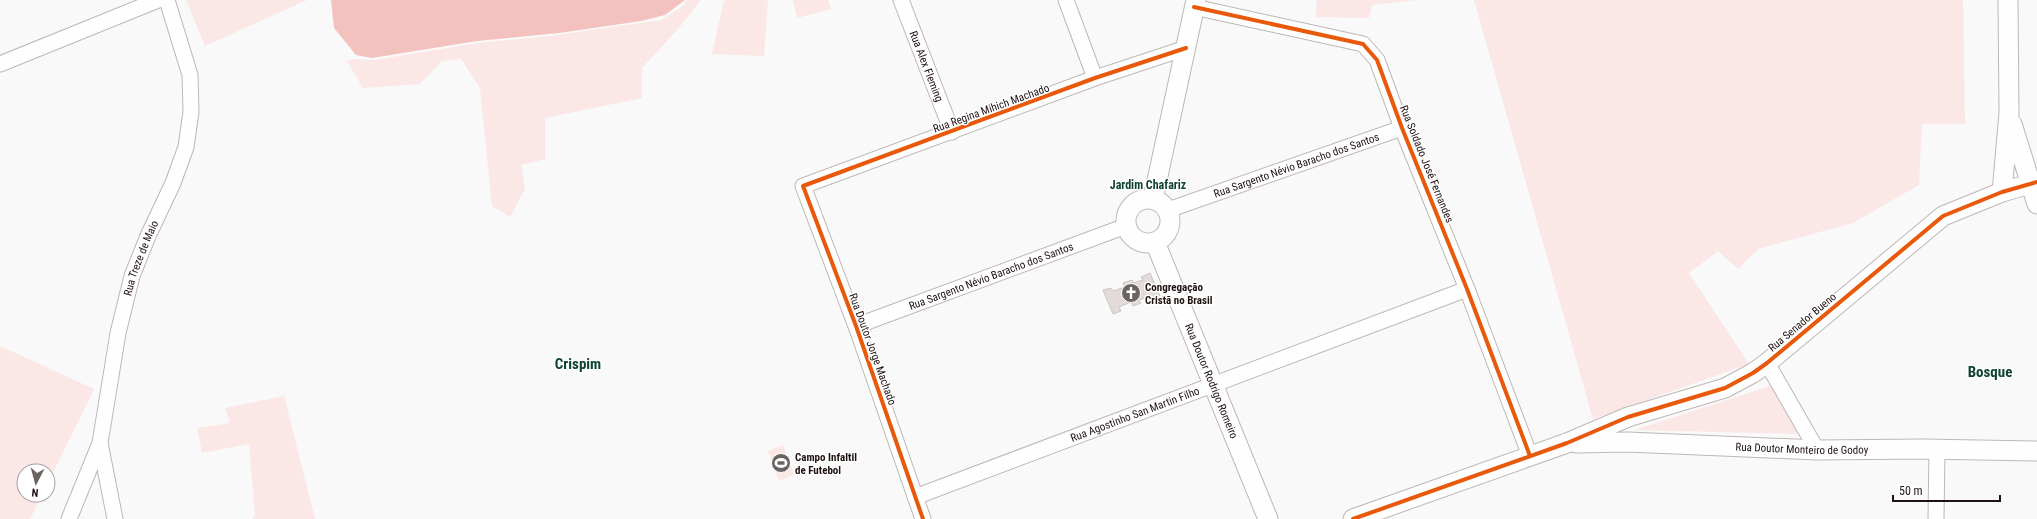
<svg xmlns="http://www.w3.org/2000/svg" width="2037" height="519" font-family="'Roboto Condensed',sans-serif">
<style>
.green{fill:#fae7e6}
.water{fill:#f3c1be}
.building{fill:#e2dbda;stroke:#cdc6c5}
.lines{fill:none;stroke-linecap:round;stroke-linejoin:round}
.minor-casing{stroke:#beb7b6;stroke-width:17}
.tertiary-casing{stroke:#beb7b6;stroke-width:21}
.minor{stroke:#fefefe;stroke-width:15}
.tertiary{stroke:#fefefe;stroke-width:19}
.cycleway-casing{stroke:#fff;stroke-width:6}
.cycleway{stroke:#e8590c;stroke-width:4}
.labels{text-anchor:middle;stroke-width:3;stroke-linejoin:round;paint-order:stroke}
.street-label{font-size:11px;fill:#1f1110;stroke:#fff}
.poi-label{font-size:11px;font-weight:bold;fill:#1f1110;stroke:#fff;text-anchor:start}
.neighbourhood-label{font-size:12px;font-weight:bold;fill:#0e4233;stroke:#fff}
.district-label{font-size:15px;font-weight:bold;fill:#0e4233;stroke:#fff}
</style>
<rect width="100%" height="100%" fill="#f9f9f9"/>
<!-- green -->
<path class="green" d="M186 0H307L205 46Z
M687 0H701L678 29 642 68V98L545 118V159L521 165 525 189 510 217 492 206 480 88 461 59 442 61 420 84 363 88 347 61 353 59 374 60 477 43 550 36 661 20 683 6Z
M724 0H768L764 56 712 54Z
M793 0H828L831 9 797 18Z
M1317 0H1417L1372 5 1369 18 1316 17Z
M1474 0H1963L1965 124H1922L1919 185 1853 223 1758 249 1738 269 1718 251 1689 273 1749 364 1593 419Z
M0 346 94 389 48 483V471H24V495H42L30 519H0Z
M1773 385 1803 434 1635 430Z
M284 396 315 519H252L255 516 249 444 202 453 197 428 230 423 225 408Z
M783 445 794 475 779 481 768 451Z"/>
<!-- water -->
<path class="water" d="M331 0H685L665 15 641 21 559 33 477 41 372 58 356 55 334 28Z"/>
<!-- building -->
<path class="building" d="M1150 273 1160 296 1151 299 1150 296 1139 300 1141 303 1133 306 1131 302 1119 307 1121 311 1113 314 1103 290 1111 288 1113 291 1125 287 1123 283 1132 280 1133 283 1143 280 1141 277Z"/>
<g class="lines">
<defs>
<g id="minor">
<path id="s1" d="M901 0 952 132"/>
<path d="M1066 0 1095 78"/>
<path d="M1194 7 1363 44 1377 60 1402 128 1467 289 1530 456"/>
<path d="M0 64 158 0"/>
<path id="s2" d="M1168 210 1402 128"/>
<path id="s3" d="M856 326 1126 226"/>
<path d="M1767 363 1817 450"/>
<path d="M100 443 115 519"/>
<path id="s4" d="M915 497 1467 289"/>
<path id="s5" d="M69 519 100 443 118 333 132 276 148 236 173 183 186 147 191 112 190 75 167 0"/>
<path d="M923 519 856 326 803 186 1095 78 1186 48"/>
<path d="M1936 519 1937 450"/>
</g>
<g id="tertiary">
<path d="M2012 124 2037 204"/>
<path d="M2002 192 2009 113 2008 0"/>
<circle cx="1148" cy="221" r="22"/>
<path d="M1153 199 1196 0"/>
<path id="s6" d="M1155 242 1268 519"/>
<path id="s7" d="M1576 443 1628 442 1817 450 1924 449 2037 451"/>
<path d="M1353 519 1567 443 1628 417 1725 388 1753 373 1767 363 1943 216 2002 192 2030 184"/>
</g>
</defs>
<!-- minor casing -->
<use href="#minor" class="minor-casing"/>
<!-- tertiary casing -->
<use href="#tertiary" class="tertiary-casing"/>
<!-- minor -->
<use href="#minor" class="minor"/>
<!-- tertiary -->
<use href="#tertiary" class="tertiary"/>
<defs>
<path id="cycleway" d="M1194 7 1363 44 1377 60 1402 128 1467 289 1530 456
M923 519 856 326 803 186 1095 78 1186 48
M1353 519 1567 443 1628 417 1725 388 1753 373 1767 363 1943 216 2002 192 2037 182"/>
</defs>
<!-- cycleway casing -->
<use href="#cycleway" class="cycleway-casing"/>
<!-- cycleway -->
<use href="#cycleway" class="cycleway"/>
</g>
<!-- icons -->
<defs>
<symbol id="church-disc" viewBox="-11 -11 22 22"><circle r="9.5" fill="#6b6262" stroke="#fff"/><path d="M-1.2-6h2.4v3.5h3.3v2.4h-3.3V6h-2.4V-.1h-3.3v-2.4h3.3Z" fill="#fff"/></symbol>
<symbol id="stadium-disc" viewBox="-11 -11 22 22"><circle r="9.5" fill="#6b6262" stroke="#fff"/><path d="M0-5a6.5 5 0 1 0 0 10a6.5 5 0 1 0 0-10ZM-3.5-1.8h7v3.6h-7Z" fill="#fff"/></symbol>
</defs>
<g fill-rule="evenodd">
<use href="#church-disc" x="1120" y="282" width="22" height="22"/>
<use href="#stadium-disc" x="770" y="452" width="22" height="22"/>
</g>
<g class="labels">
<!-- street labels -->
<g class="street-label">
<text dy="4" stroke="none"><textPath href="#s1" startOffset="71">Rua Alex Fleming</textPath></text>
<text transform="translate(991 108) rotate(-20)" y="4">Rua Regina Mihich Machado</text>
<text transform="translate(1427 164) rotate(68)" y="4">Rua Soldado José Fernandes</text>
<text dy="4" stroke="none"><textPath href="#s2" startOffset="136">Rua Sargento Névio Baracho dos Santos</textPath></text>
<text dy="4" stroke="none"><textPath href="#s5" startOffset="272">Rua Treze de Maio</textPath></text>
<text dy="4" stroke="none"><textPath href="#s3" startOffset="144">Rua Sargento Névio Baracho dos Santos</textPath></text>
<text transform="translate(1802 322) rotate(-40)" y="4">Rua Senador Bueno</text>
<text transform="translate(873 349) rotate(70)" y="4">Rua Doutor Jorge Machado</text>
<text dy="4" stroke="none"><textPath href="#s6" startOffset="150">Rua Doutor Rodrigo Romeiro</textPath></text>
<text dy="4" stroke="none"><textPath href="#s4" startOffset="235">Rua Agostinho San Martin Filho</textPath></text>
<text dy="4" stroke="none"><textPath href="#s7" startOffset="226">Rua Doutor Monteiro de Godoy</textPath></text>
</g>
<!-- poi labels -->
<g class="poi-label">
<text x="1145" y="291">Congregação<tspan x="1145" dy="13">Cristã no Brasil</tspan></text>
<text x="795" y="461">Campo Infaltil<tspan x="795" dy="13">de Futebol</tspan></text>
</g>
<!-- neighbourhood labels -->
<g class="neighbourhood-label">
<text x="1148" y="189">Jardim Chafariz</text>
</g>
<!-- district labels -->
<g class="district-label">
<text x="578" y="369">Crispim</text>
<text x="1990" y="377">Bosque</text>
</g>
</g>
<!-- north arrow -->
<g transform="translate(36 483) rotate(186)"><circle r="19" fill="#ffffff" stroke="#a5a09f"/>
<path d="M0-3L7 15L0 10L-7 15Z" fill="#6b6262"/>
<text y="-6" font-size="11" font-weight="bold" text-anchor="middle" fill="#1f1110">N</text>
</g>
<!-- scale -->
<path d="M1893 495v6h107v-6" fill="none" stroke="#1f1110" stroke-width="2"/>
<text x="1899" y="495" font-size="12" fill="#1f1110" stroke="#ffffff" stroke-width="3" paint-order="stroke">50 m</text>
</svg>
